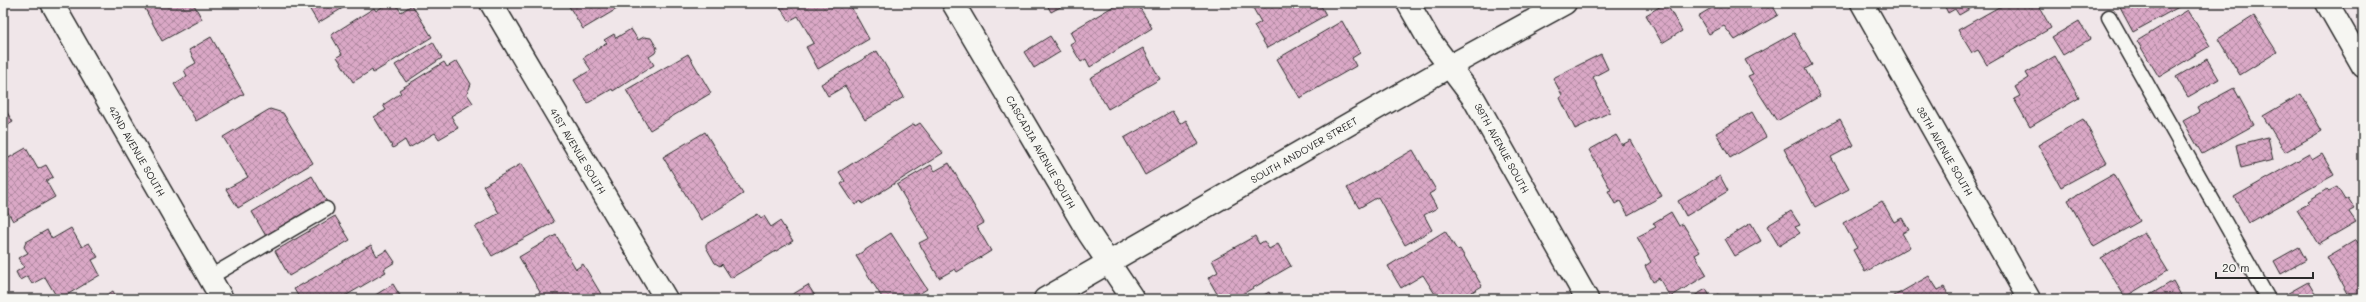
<svg xmlns="http://www.w3.org/2000/svg" width="2366" height="302" font-family="Mali,sans-serif">
<style>
.building{fill:url(#building-cross-hatch);stroke:#2b2b2b}
.lines{fill:none;stroke-linecap:round;stroke-linejoin:round}
.service-casing{stroke:#2b2b2b;stroke-width:17}
.minor-casing{stroke:#2b2b2b;stroke-width:25}
.tertiary-casing{stroke:#2b2b2b;stroke-width:25}
.service{stroke:#f6f6f2;stroke-width:14}
.minor{stroke:#f6f6f2;stroke-width:22}
.tertiary{stroke:#f6f6f2;stroke-width:22}
.labels{text-anchor:middle;stroke-width:3;stroke-linejoin:round;paint-order:stroke}
.street-label{font-size:10px;fill:#2b2b2b;stroke:#f6f6f2}
</style>
<defs>
<pattern id="building-cross-hatch" width="8" height="8" patternUnits="userSpaceOnUse"><rect width="8" height="8" fill="#daa8c6"/><path d="M0 0l8 8M0 8l8-8" fill="none" stroke="#b189a1"/></pattern>
</defs>
<rect width="100%" height="100%" fill="#f0e6e9"/>
<filter id="ink" filterUnits="userSpaceOnUse"><feTurbulence type="fractalNoise" baseFrequency=".025" numOctaves="2"/><feDisplacementMap in="SourceGraphic" scale="8" xChannelSelector="R" yChannelSelector="G"/><feConvolveMatrix kernelMatrix="1 2 1 2 8 2 1 2 1" color-interpolation-filters="sRGB"/></filter>
<g filter="url(#ink)">
<!-- building -->
<path class="building" d="M142 3H193L202 19 162 41Z
M306 3H351L318 23Z
M388 3H395L401 12 412 5 432 37 373 73 372 70 353 82 337 57 342 54 331 35 374 8 376 11Z
M567 3H627L583 29Z
M778 3H849L869 39 818 69 806 47 814 43 798 16 789 21Z
M1046 3H1068L1051 12Z
M1119 3H1137L1152 28 1090 67 1086 59 1081 62 1070 44 1075 41 1070 32Z
M1262 3H1322L1320 4 1326 15 1267 48 1254 26 1261 22 1253 8Z
M1666 3 1682 31 1662 43 1646 15Z
M1711 3H1771L1778 15 1735 40 1724 26 1709 34 1698 16 1713 7Z
M1943 3H1980L1959 15 1955 9 1948 13Z
M2006 3H2026L2028 7 2037 3 2051 28 1987 65 1978 50 1972 53 1958 30Z
M2120 3H2186L2133 32 2118 4Z
M2188 10 2210 46 2159 77 2137 41Z
M2254 16 2277 52 2240 75 2218 39Z
M1342 21 1360 53 1352 58 1356 66 1300 98 1277 59Z
M2079 21 2090 39 2063 55 2052 37Z
M631 29 638 40 644 37 651 38 657 48 655 53 649 57 654 65 613 91 612 89 588 103 574 80 591 70 583 58 607 43 604 40 614 34 616 38Z
M1794 33 1812 65 1805 69 1820 96 1777 121 1748 76 1753 74 1745 60Z
M1050 36 1060 52 1034 68 1024 52Z
M211 37 244 94 196 121 174 84 187 76 184 70 196 63 189 50Z
M433 42 442 58 406 82 395 65Z
M1143 48 1160 79 1108 109 1090 78Z
M877 51 904 97 865 120 845 86 828 96 821 84Z
M688 54 711 93 650 130 626 90Z
M1601 54 1608 69 1593 77 1610 112 1575 129 1560 98 1562 95 1553 78Z
M2055 56 2079 98 2030 127 2014 99 2020 96 2015 87 2029 78 2026 73Z
M2207 59 2219 79 2188 97 2176 77Z
M457 61 471 84 467 94 473 103 451 116 458 128 439 139 435 133 409 148 405 140 393 148 374 117 386 110 383 105 401 93 399 90 444 62 447 67Z
M2234 88 2254 125 2202 154 2183 121 2199 112 2197 108Z
M2301 94 2322 131 2285 152 2263 116Z
M3 106 13 122 3 128Z
M270 109 283 113 313 163 238 208 226 189 248 177 223 137Z
M1172 111 1180 124 1186 120 1199 144 1145 175 1124 138Z
M1752 112 1766 137 1730 158 1716 133Z
M1840 119 1854 145 1831 157 1849 189 1815 207 1784 149Z
M2083 119 2107 162 2061 187 2038 145Z
M920 123 943 153 862 204 861 201 855 205 841 184 845 181 839 172 914 124 915 126Z
M705 132 743 194 701 220 663 157Z
M1616 135 1622 145 1631 140 1662 196 1628 215 1620 201 1615 204 1608 191 1611 190 1589 150Z
M2268 137 2273 160 2241 168 2236 145Z
M26 148 38 169 46 165 53 177 46 181 55 197 13 221 3 204V156L5 160Z
M1413 150 1436 190 1429 194 1437 208 1424 215 1432 230 1405 245 1378 197 1359 208 1347 188Z
M2309 154 2312 160 2322 154 2334 175 2249 223 2234 197Z
M949 163 984 223 977 227 991 251 957 272 955 269 939 278 919 243 929 238 897 185 931 165 935 171Z
M521 164 554 222 492 256 475 227 499 213 483 186Z
M2114 174 2140 221 2094 247 2068 200Z
M312 176 327 202 267 238 252 212Z
M1720 176 1728 191 1686 216 1678 201Z
M2337 187 2345 200 2348 198 2355 209 2349 212 2356 222 2318 244 2297 210 2310 203 2308 201 2327 189 2329 191Z
M1882 201 1894 222 1902 218 1909 230 1902 233 1910 247 1865 272 1853 250 1857 248 1843 223Z
M1791 211 1800 225 1795 227 1800 233 1779 246 1767 226Z
M1671 212 1679 226 1683 224 1700 252 1695 255 1707 275 1670 297 1659 278 1653 282 1645 266 1651 262 1637 237 1656 227 1653 223Z
M758 214 761 218 764 216 771 227 780 221 793 241 731 278 722 264 720 266 715 263 706 247V244Z
M335 216 350 240 289 276 275 251Z
M1751 223 1761 241 1735 256 1725 239Z
M71 228 82 247 89 243 98 257 92 260 100 275 60 299H58L45 277 32 284 27 276 20 280 16 272 24 267 18 258 28 253 24 247 26 242 47 230 52 239Z
M1445 231 1457 250 1460 249 1482 286 1469 294 1472 299H1438L1423 275 1401 288 1388 266Z
M2144 232 2168 271 2125 297 2101 258Z
M891 233 927 289 911 299H883L856 256Z
M556 235 576 269 583 264 604 299H529L540 292 519 257Z
M1255 236 1259 244 1264 241 1269 249 1278 244 1291 266 1234 299H1220L1208 278 1218 272 1212 260Z
M2356 240 2358 243 2363 241V289L2360 291 2362 294 2350 299 2327 257Z
M371 245 377 256 387 250 395 262 384 269 386 272 340 299H300L294 289Z
M2299 247 2306 260 2281 274 2274 261Z
M1929 276 1938 290 1944 287 1951 299H1889Z
M2173 281 2183 299H2143Z
M2308 282 2318 299H2285L2283 296Z
M393 284 402 299H369Z
M808 285 817 299H785Z
M1706 289 1711 298 1719 294 1721 299H1689Z
M113 291 117 299H100Z
M1269 292 1273 299H1257Z"/>
<g class="lines">
<defs>
<path id="service" d="M2109 17 2268 299
M210 277 326 209"/>
<path id="minor" d="M52 3 222 299
M491 3 666 299
M953 3 1088 232 1133 299
M1408 3 1428 38 1474 99 1587 299
M2327 3 2363 66
M1045 299 1450 66 1565 3"/>
<path id="tertiary" d="M1862 3 2029 299"/>
</defs>
<!-- service casing -->
<use href="#service" class="service-casing"/>
<!-- minor casing -->
<use href="#minor" class="minor-casing"/>
<!-- tertiary casing -->
<use href="#tertiary" class="tertiary-casing"/>
<!-- service -->
<use href="#service" class="service"/>
<!-- minor -->
<use href="#minor" class="minor"/>
<!-- tertiary -->
<use href="#tertiary" class="tertiary"/>
</g>
</g>
<g class="labels">
<!-- street labels -->
<g class="street-label">
<text transform="translate(1502 148) rotate(61)" y="4">39TH AVENUE SOUTH</text>
<text transform="translate(1304 150) rotate(-30)" y="4">SOUTH ANDOVER STREET</text>
<text transform="translate(137 151) rotate(60)" y="4">42ND AVENUE SOUTH</text>
<text transform="translate(578 151) rotate(59)" y="4">41ST AVENUE SOUTH</text>
<text transform="translate(1945 151) rotate(60)" y="4">38TH AVENUE SOUTH</text>
<text transform="translate(1041 152) rotate(60)" y="4">CASCADIA AVENUE SOUTH</text>
</g>
</g>
<!-- margin -->
<rect width="2366" height="302" fill="none" stroke="#f6f6f2" stroke-width="16"/>
<rect x="8" y="8" width="2350" height="286" fill="none" stroke="#2b2b2b" stroke-width="1.5" filter="url(#ink)"/>
<!-- scale -->
<path d="M2216 272v6h97v-6" fill="none" stroke="#2b2b2b" stroke-width="2"/>
<text x="2222" y="272" font-size="12" fill="#2b2b2b" stroke="#f6f6f2" stroke-width="3" paint-order="stroke">20 m</text>
</svg>
